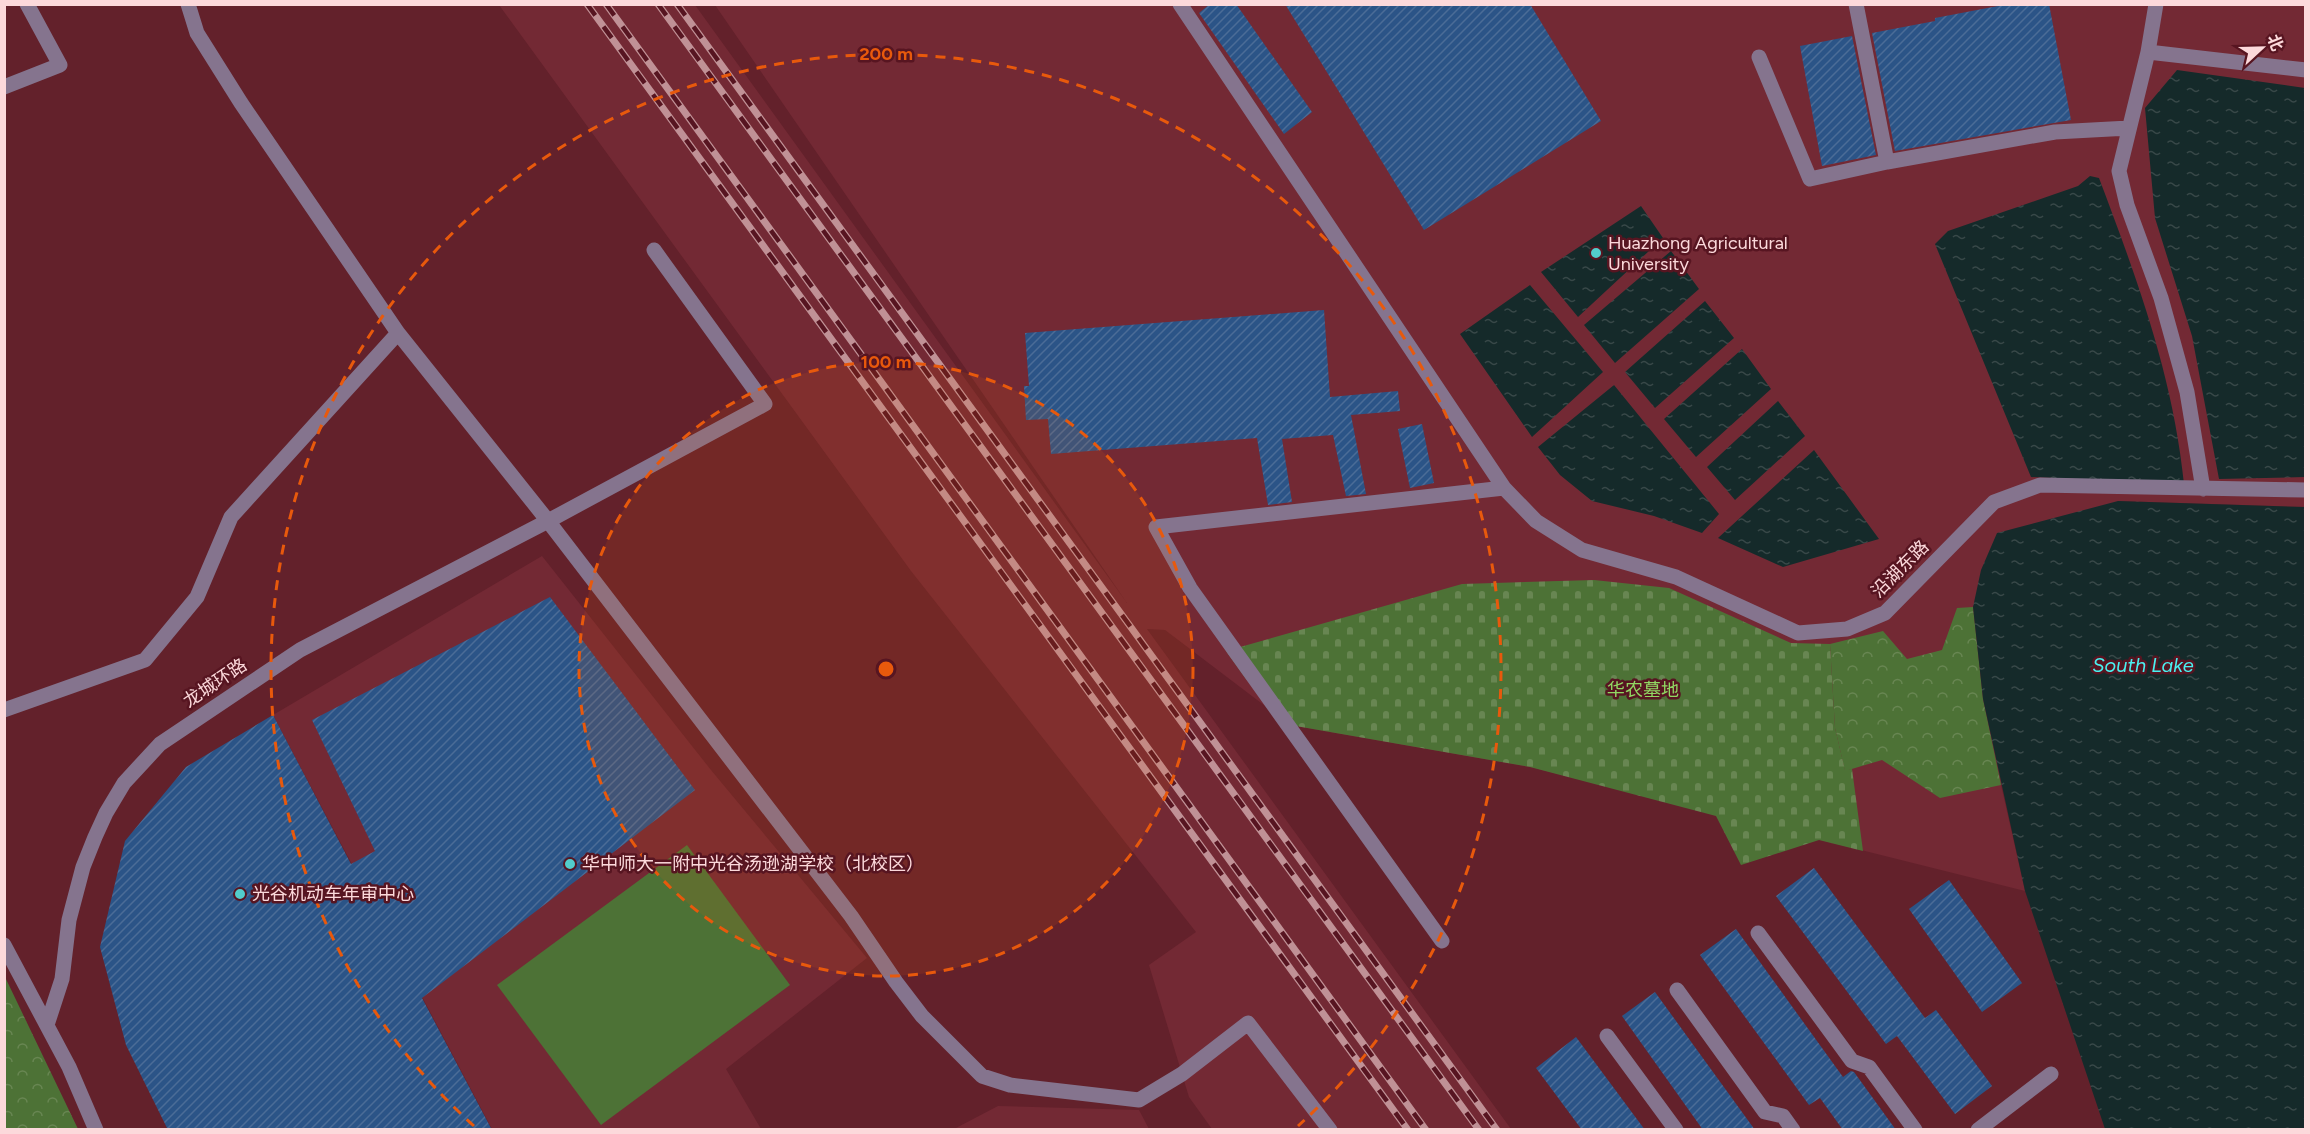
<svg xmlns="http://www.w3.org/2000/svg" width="2310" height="1134" font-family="Figtree,'Noto Sans SC',sans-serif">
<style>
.built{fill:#732934}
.forest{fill:url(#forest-crowns)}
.cemetery{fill:url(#cemetery-stones)}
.pitch{fill:#4d7236}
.water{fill:url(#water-ripples)}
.building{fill:url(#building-hatch)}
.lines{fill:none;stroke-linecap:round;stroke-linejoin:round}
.minor{stroke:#85748e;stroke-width:15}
.rail-casing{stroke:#c09196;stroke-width:7}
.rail{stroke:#571521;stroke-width:4.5;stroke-dasharray:14;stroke-linecap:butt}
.ring{fill:none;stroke:#e8590c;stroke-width:3;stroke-dasharray:10 8}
.poi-dot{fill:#52cdcc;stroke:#571521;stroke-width:2}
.labels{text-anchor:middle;stroke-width:5;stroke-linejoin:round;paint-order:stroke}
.poi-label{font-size:18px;fill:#fcd9db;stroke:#571521;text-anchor:start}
.street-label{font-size:18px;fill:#fcd9db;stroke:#571521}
.park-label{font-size:18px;fill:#91d863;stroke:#571521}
.water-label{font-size:20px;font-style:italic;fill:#49f1f0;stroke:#571521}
.centre{fill:#e8590c;stroke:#571521;stroke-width:3}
.ring-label{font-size:18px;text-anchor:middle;font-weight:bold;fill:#e8590c;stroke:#571521;stroke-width:5;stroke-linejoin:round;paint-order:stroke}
</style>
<defs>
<pattern id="forest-crowns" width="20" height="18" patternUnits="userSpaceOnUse" patternTransform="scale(1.5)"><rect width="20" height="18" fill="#4d7236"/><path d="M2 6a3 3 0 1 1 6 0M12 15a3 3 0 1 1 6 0" fill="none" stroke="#688652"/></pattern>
<pattern id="cemetery-stones" width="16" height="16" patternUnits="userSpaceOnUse" patternTransform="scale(1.5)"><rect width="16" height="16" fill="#4d7236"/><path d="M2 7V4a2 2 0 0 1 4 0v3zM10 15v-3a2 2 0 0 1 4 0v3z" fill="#688652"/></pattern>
<pattern id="water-ripples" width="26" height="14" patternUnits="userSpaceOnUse" patternTransform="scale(1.5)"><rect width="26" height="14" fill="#152a2a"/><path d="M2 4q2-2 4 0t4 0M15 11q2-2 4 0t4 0" fill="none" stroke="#384848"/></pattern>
<pattern id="building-hatch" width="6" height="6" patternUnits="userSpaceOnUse" patternTransform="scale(1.5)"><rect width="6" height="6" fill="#2b5487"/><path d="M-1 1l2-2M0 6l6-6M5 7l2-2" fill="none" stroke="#4b6c97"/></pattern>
</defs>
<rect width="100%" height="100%" fill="#63212b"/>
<!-- built -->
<path class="built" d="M499 5H695L1127 603 715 5H2305V507L2118 501 2001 785 2025 891 1530 767 1290 725 1165 630 1147 629 1511 1129H1212L1189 1097 1149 965 1196 932 911 571Z
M542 556 711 770 867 958 726 1069 761 1129H492L273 715Z
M998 1106 1139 1110 1149 1129H954Z"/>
<!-- forest -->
<path class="forest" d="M1973 607 1983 699 2001 785 1940 798 1882 760 1845 771 1835 728 1830 644 1883 631 1907 659 1942 650 1957 608Z
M5 977 78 1129H5Z"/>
<!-- cemetery -->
<path class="cemetery" d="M1594 580 1669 588 1791 643 1830 644 1835 728 1845 770 1852 769 1863 851 1819 840 1741 865 1716 816 1530 767 1290 725 1246 679 1226 651 1462 584Z"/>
<!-- pitch -->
<path class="pitch" d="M687 845 790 985 601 1125 497 985Z"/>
<!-- water -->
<path class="water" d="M2177 70 2305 88V477L2219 479 2192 336 2155 218 2145 108Z
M2090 176 2099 178C2137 279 2173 375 2184 484L2031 477 1935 244 1948 231 2078 186Z
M1641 206 1663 238 1578 317 1541 272Z
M1671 251 1699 289 1615 363 1584 325Z
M1530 285 1603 372 1532 437 1460 334Z
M1705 301 1734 338 1655 408 1625 372Z
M1742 349 1771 389 1696 457 1664 419Z
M1614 385 1719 514 1702 533 1654 516 1592 501 1560 475 1538 447Z
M1778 401 1805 436 1735 500 1707 467Z
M1814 450 1879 539 1783 567 1718 538Z
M2118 501 2305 507V1129H2105L2025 891 1983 699 1973 607 1981 570 1997 533Z"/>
<!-- building -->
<path class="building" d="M1210 4H1236L1312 112 1284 134 1199 13Z
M1285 4H1530L1601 121 1424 230Z
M1997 4H2049L2071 120 1895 151 1872 33 1935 21V18L1998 6Z
M1852 36 1876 155 1822 166 1800 46Z
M1324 310 1330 397 1398 391 1400 411 1351 415 1366 494 1346 496 1333 435 1282 439 1292 502 1268 505 1257 438 1051 454 1048 419 1026 420 1024 386H1029L1025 333Z
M1422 424 1434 483 1410 488 1398 429Z
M550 597 695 790 422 998 492 1130H168L126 1045 100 947 125 841 186 767 273 715 351 864 375 851 312 720Z
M1814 868 1925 1018 1936 1010 1992 1086 1955 1114 1897 1036 1886 1044 1776 896Z
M1949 880 2022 983 1982 1012 1909 909Z
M1736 929 1843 1077 1851 1071 1854 1072 1896 1130H1843L1820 1098 1809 1105 1700 955Z
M1655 992 1755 1130H1703L1622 1016Z
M1576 1037 1645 1130H1582L1536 1068Z"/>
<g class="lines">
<!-- minor -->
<path class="minor" d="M1180 4 1504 488 1536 521 1582 550 1676 577 1798 633 1847 629 1885 613 1994 502 2040 485 2306 490
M1856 4 1887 162
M2156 4 2148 52 2119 171 2127 205 2161 298 2187 392 2203 489
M2148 52 2306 70
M1759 57 1810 179 1887 162 2055 132 2129 128
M4 87 60 65 27 4
M398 333 548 521 851 916 896 982 922 1016 982 1076 1010 1085 1139 1100 1182 1074 1248 1023 1330 1130
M4 710 145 660 197 597 231 517 398 333 241 103 197 33 188 4
M1758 933 1852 1061 1869 1067 1915 1130
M1442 941 1190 588 1156 527 1504 488
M4 945 69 1067 96 1130
M1677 990 1765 1112 1783 1116 1793 1130
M47 1025 62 979 69 920 83 867 95 837 106 813 124 783 160 744 300 650 548 521 765 404 654 250
M1607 1036 1676 1130
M1978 1130 2051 1074"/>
<defs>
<path id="rail" d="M587 4 1408 1130
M606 4 1426 1130
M658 4 1479 1130
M677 4 1497 1130"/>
</defs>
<!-- rail casing -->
<use href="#rail" class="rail-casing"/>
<!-- rail -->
<use href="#rail" class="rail"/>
</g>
<!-- distance rings -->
<circle cx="886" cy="669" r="307" fill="#e8590c" fill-opacity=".12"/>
<g class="ring">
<circle cx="886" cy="669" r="307"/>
<path d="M474 1126A615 615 0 1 1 1298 1126"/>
</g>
<!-- markers -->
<g class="poi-dot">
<circle cx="1596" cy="253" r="6"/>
<circle cx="570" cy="864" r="6"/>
<circle cx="240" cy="894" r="6"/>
</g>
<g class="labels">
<!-- poi labels -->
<g class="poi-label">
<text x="1608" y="249">Huazhong Agricultural<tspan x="1608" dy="21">University</tspan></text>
<text x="582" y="870">华中师大一附中光谷汤逊湖学校（北校区）</text>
<text x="252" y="900">光谷机动车年审中心</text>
</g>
<!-- street labels -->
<g class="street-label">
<text transform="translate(1900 569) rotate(-45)" y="6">沿湖东路</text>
<text transform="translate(215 683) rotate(-34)" y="6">龙城环路</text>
</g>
<!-- park labels -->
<g class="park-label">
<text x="1643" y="696">华农墓地</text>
</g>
<!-- water labels -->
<g class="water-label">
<text x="2143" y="672">South Lake</text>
</g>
</g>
<circle cx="886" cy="669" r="9" class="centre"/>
<g class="ring-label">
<text x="886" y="60">200 m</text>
<text x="886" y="368">100 m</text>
</g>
<!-- border -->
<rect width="2310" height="1134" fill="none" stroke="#fcd9db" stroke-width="12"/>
<!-- north arrow -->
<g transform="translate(2262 48) rotate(68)" stroke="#571521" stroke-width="4.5" paint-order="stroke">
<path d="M0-4.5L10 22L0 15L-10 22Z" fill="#fcd9db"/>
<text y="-9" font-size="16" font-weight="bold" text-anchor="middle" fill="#fcd9db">北</text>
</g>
</svg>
